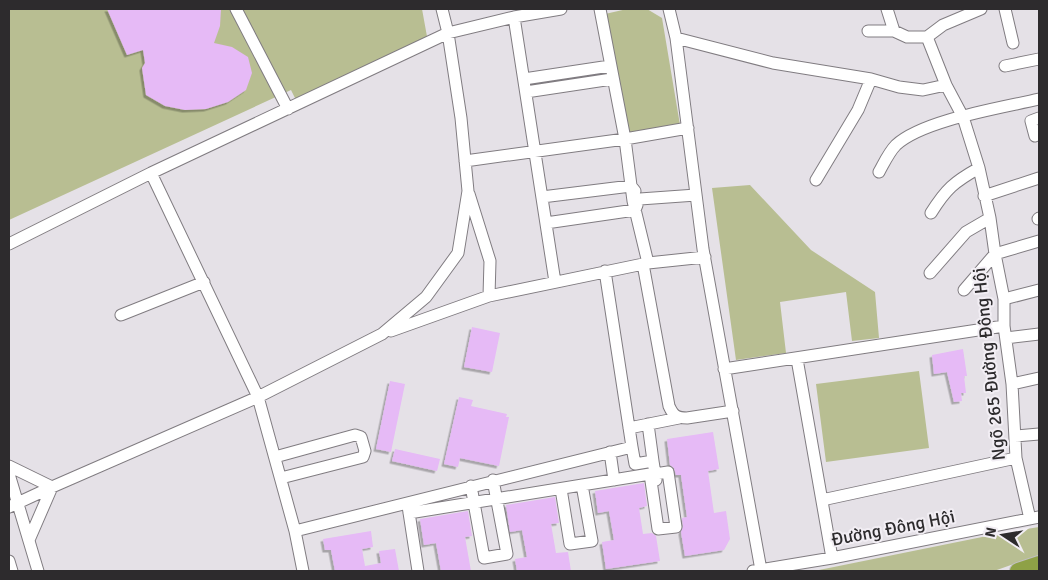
<svg xmlns="http://www.w3.org/2000/svg" width="1048" height="580" font-family="Signika,sans-serif">
<style>
.green{fill:#b8be92}
.building{fill:#e6baf6;filter:url(#shadow)}
.lines{fill:none;stroke-linecap:round;stroke-linejoin:round}
.minor-casing{stroke:#807c81;stroke-width:13}
.highway-casing{stroke:#c0bfc0;stroke-width:18}
.minor{stroke:#fff;stroke-width:11}
.highway{stroke:#8ea146;stroke-width:16}
.labels{text-anchor:middle;stroke-width:4;stroke-linejoin:round;paint-order:stroke}
.street-label{font-size:18px;fill:#2d2b2d;stroke:#f2eef4}
</style>
<defs>
<filter id="shadow"><feDropShadow dx="-2.5" dy="2.5" stdDeviation="0" flood-color="#0004"/></filter>
</defs>
<rect width="100%" height="100%" fill="#e5e1e7"/>
<!-- green -->
<path class="green" d="M9 9H422L428 42 298 104 291 90 9 220Z
M627 9H647L662 18 680 125 629 133 605 14Z
M750 185 811 250 875 292 879 338 852 341 846 292 780 302 786 353 736 360 712 188Z
M919 371 929 448 826 462 816 384Z
M1039 527V555L994 571H814L1002 533Z"/>
<!-- building -->
<path class="building" d="M107 9H221L220 26 214 43 232 47 248 57 252 73 246 90 228 102 206 109 185 110 165 106 146 95 142 68 145 63 143 50 127 55Z
M472 327 500 333 492 372 464 367Z
M963 349 967 376H964L966 393H961L962 401 954 402 947 372 934 374 932 355Z
M390 381 405 384 391 452 376 449Z
M459 397 473 400 471 406 507 414 506 417H509L499 466 460 458 458 467 444 464Z
M713 432 719 469 708 471 714 513 726 511 730 539 724 550 685 556 681 532 683 526 682 518 687 517 681 475H676L674 468 670 465 667 439Z
M395 449 440 459 437 471 392 461Z
M644 483 647 506 639 508 643 534 652 533 656 536 660 561 606 569 602 542 614 540 609 511 598 513 595 491Z
M555 497 559 523 551 524 556 553 568 552 571 571H517L515 559 527 557 522 530 510 532 506 505Z
M468 511 472 536 465 537 471 571H441L436 543 424 545 420 519Z
M371 531 373 547 362 549 365 566 381 563 379 551 395 549 399 571H335L331 550H325L323 539Z"/>
<g class="lines">
<defs>
<path id="minor" d="M236 9 288 109
M600 9 625 139 633 201 648 263
M669 9 676 38 703 249 761 570
M887 9 894 31 907 37H927
M981 9 943 25 927 37 946 85 963 117 979 168 990 218 995 254 1004 299V326L1012 384 1016 458 1030 519
M1005 9 1013 43
M514 17 555 282
M868 31H894
M676 38 773 63 871 79 899 87 923 90 946 85
M1005 66 1039 59
M524 79 610 66
M526 92 612 79
M1035 136 1031 121 1039 118
M465 161 625 139 688 128
M879 172C884 163 889 152 896 145 923 120 1001 108 1039 99
M151 173 258 397 295 531 303 571
M816 180 858 110 871 79
M984 196 1039 178
M542 197 631 186 635 191
M640 199 696 195
M931 213C946 189 954 182 979 168
M1038 219 1039 218
M546 223 635 210 637 205
M9 244 151 173 448 33 514 17 561 9
M643 264 669 406C673 415 676 418 687 418L733 411
M930 273 966 232 990 218
M964 290 995 254 1039 241
M489 296 648 263 705 257
M1004 299 1039 290
M121 315 204 282
M391 331 489 296 490 261 469 194
M1006 338 1039 334
M797 359 832 558
M724 369 1004 326
M1012 384 1039 378
M648 424 653 461
M629 428 679 418
M1015 436 1039 434
M632 447 635 464 653 461 656 480
M610 452 614 480
M275 457 355 435 361 437 365 451 363 457 281 478
M9 466 52 487 29 540
M9 474 38 571
M471 486 484 558 507 554 493 480
M561 489 570 544 592 541 582 485
M822 500 1016 458
M408 506 418 571
M9 507 52 487 258 397 382 334 426 297 458 253 468 191 461 118 448 33 442 9
M409 513 650 474 658 529 676 527 668 472 655 474
M295 531 632 447 605 271
M9 561 12 571
M753 571 832 558 1039 517"/>
<path id="highway" d="M1018 571 1039 564"/>
</defs>
<!-- minor casing -->
<use href="#minor" class="minor-casing"/>
<!-- highway casing -->
<use href="#highway" class="highway-casing"/>
<!-- minor -->
<use href="#minor" class="minor"/>
<!-- highway -->
<use href="#highway" class="highway"/>
</g>
<g class="labels">
<!-- street labels -->
<g class="street-label">
<text transform="translate(989 364) rotate(-96)" y="6">Ngõ 265 Đường Đông Hội</text>
<text transform="translate(893 528) rotate(-11)" y="6">Đường Đông Hội</text>
</g>
</g>
<!-- border -->
<rect width="1048" height="580" fill="none" stroke="#2d2b2d" stroke-width="20"/>
<!-- north arrow -->
<g transform="translate(1003 535) rotate(282)" stroke="#f2eef4" stroke-width="4" paint-order="stroke">
<path d="M0-4L9 19L0 12L-9 19Z" fill="#2d2b2d"/>
<text y="-8" font-size="14" font-weight="bold" text-anchor="middle" fill="#2d2b2d">N</text>
</g>
</svg>
